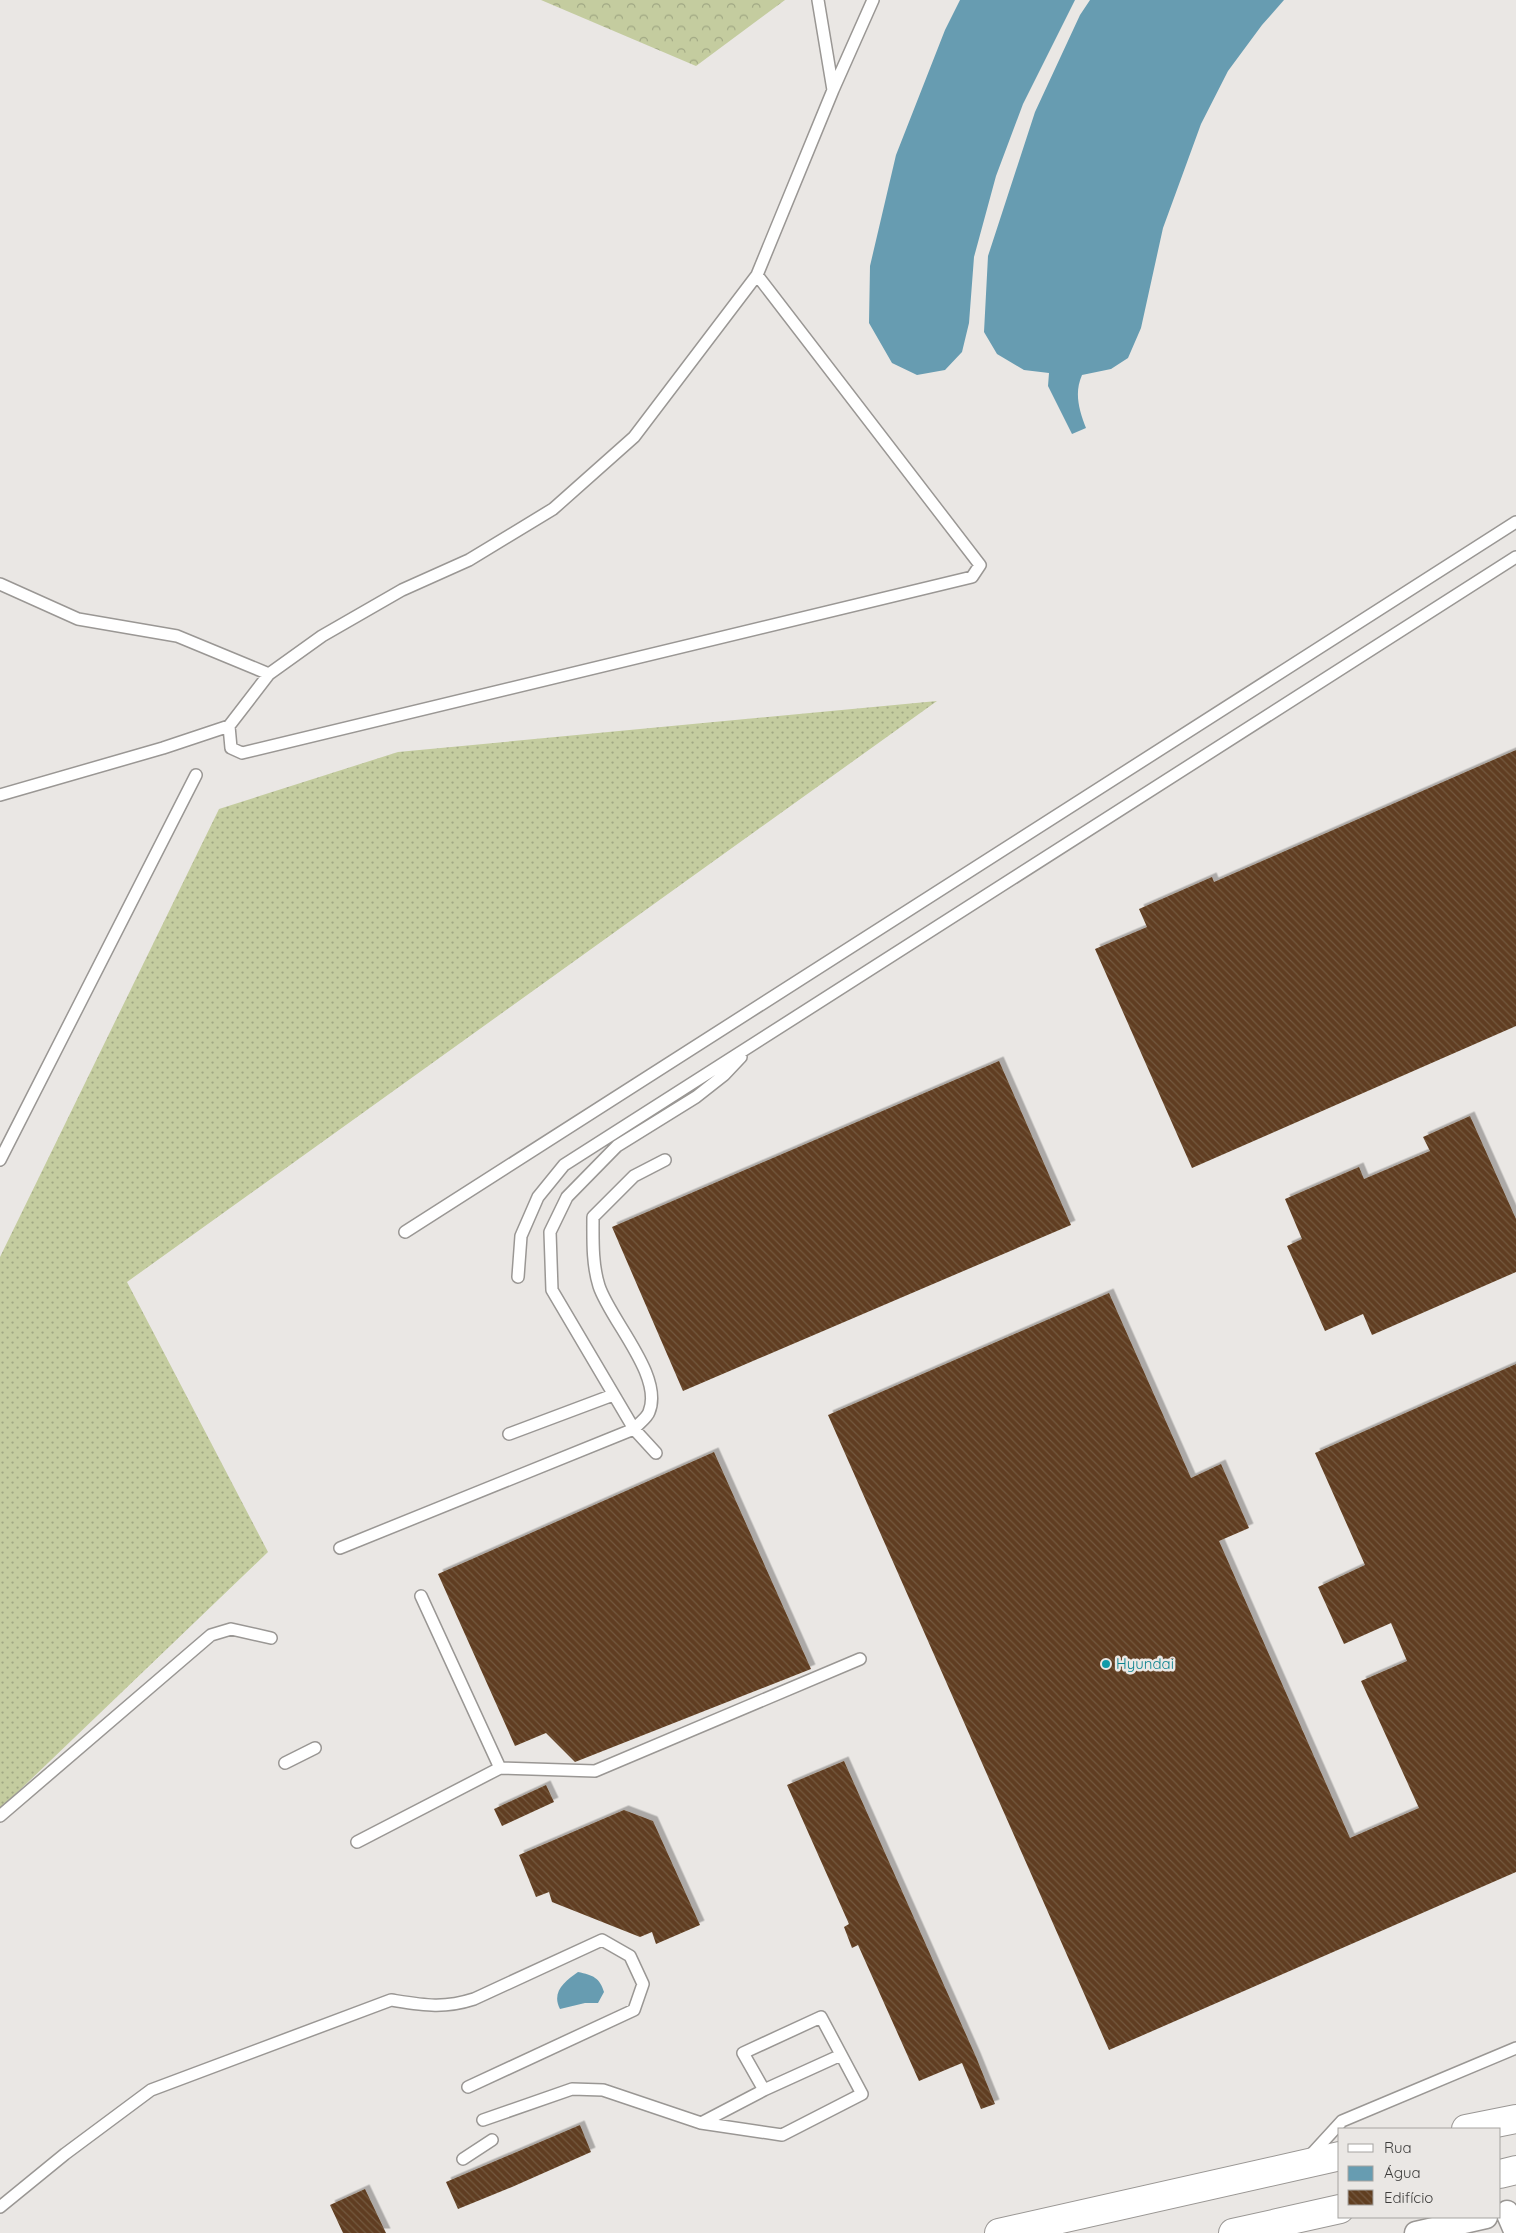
<svg xmlns="http://www.w3.org/2000/svg" width="1516" height="2233" font-family="Quicksand,sans-serif">
<style>
.grass{fill:url(#grass-dots)}
.forest{fill:url(#forest-crowns)}
.water{fill:#679cb1}
.building{fill:url(#building-back-hatch);filter:url(#shadow)}
.lines{fill:none;stroke-linecap:round;stroke-linejoin:round}
.service-casing{stroke:#9a9794;stroke-width:14}
.minor-casing{stroke:#9a9794;stroke-width:25}
.secondary-casing{stroke:#9a9794;stroke-width:30}
.service{stroke:#fff;stroke-width:11}
.minor{stroke:#fff;stroke-width:22}
.secondary{stroke:#fff;stroke-width:28}
.culture-dot{fill:#0f9aa8;stroke:#eae7e4;stroke-width:2}
.labels{text-anchor:middle;stroke-width:5;stroke-linejoin:round;paint-order:stroke}
.culture-label{font-size:15px;fill:#0d838f;stroke:#eae7e4;text-anchor:start}
</style>
<defs>
<pattern id="grass-dots" width="8" height="8" patternUnits="userSpaceOnUse" patternTransform="scale(1.25)"><rect width="8" height="8" fill="#c4cc9f"/><path d="M2 2h.1M6 6h.1" fill="none" stroke="#a0a783" stroke-width="1.8" stroke-linecap="round"/></pattern>
<pattern id="forest-crowns" width="20" height="18" patternUnits="userSpaceOnUse" patternTransform="scale(1.25)"><rect width="20" height="18" fill="#c4cc9f"/><path d="M2 6a3 3 0 1 1 6 0M12 15a3 3 0 1 1 6 0" fill="none" stroke="#a0a783"/></pattern>
<pattern id="building-back-hatch" width="6" height="6" patternUnits="userSpaceOnUse" patternTransform="scale(1.25)"><rect width="6" height="6" fill="#603e20"/><path d="M-1 5l2 2M0 0l6 6M5-1l2 2" fill="none" stroke="#745941"/></pattern>
<filter id="shadow"><feDropShadow dx="4.5" dy="-4.5" stdDeviation="0" flood-color="#0004"/></filter>
</defs>
<rect width="100%" height="100%" fill="#eae7e4"/>
<!-- grass -->
<path class="grass" d="M937 701 127 1282 268 1552 0 1809V1257L219 809 398 752Z"/>
<!-- forest -->
<path class="forest" d="M541 0H785L696 66Z"/>
<!-- water -->
<path class="water" d="M960 0H1075L1023 104 996 176 974 257 969 323 962 352 945 370 917 375 892 363 869 323 870 266 896 155 945 30Z
M1090 0H1284L1262 25 1228 71 1201 124 1163 228 1141 328 1128 358 1111 369 1082 375C1074 393 1079 410 1086 428L1072 434 1048 386 1049 373 1024 370 997 354 984 332 988 256 1035 112 1080 15Z
M578 1972C593 1975 600 1978 604 1992L598 2003H585L560 2009C551 1992 565 1981 578 1972Z"/>
<!-- building -->
<path class="building" d="M1516 750V1026L1192 1168 1095 949 1147 927 1139 909 1212 877 1214 882Z
M999 1061 1071 1225 683 1391 612 1227Z
M1470 1116 1516 1219V1272L1372 1335 1363 1314 1325 1331 1287 1246 1302 1239 1285 1199 1359 1167 1364 1179 1430 1151 1423 1137Z
M1109 1293 1191 1478 1221 1464 1249 1528 1219 1541 1350 1838 1419 1808 1361 1681 1407 1661 1391 1623 1344 1644 1318 1587 1365 1565 1315 1453 1516 1364V1872L1109 2050 828 1415Z
M714 1452 811 1669 575 1762 546 1733 515 1746 438 1574Z
M844 1761 976 2057 995 2104 981 2109 962 2063 919 2081 858 1945 852 1948 844 1927 849 1924 787 1785Z
M546 1785 554 1802 502 1826 494 1809Z
M624 1810 653 1821 700 1925 656 1944 652 1932 640 1937 552 1902 549 1892 536 1897 519 1855Z
M580 2125 591 2152 512 2187 458 2209 446 2182Z
M365 2189 386 2233H343L330 2205Z"/>
<g class="lines">
<defs>
<path id="service" d="M818 0 833 90 873 0
M757 275 980 565 972 577 242 753 231 748 229 726 269 674 322 636 402 590 469 560 553 509 634 437Z
M757 275 833 90
M0 584 78 619 177 636 269 674
M0 795 163 748 229 726
M0 1160 196 775
M405 1232 1516 522
M518 1277 521 1236 538 1197 564 1165 1516 557
M509 1434 613 1395
M656 1453 634 1429 552 1290 550 1232 567 1197 617 1146 696 1097 724 1075 741 1057
M340 1548 634 1429C638 1424 647 1418 649 1412 664 1376 610 1320 599 1286 592 1264 593 1239 593 1217L634 1176 665 1160
M421 1596 500 1768 595 1771 860 1659
M285 1763 315 1748
M0 1816 211 1635 231 1629 271 1638
M357 1842 500 1768
M764 2090 841 2055
M483 2120 572 2089 603 2090 701 2123 782 2135 862 2094 821 2017 743 2053 764 2090 701 2123
M1309 2157 1342 2121 1516 2048
M463 2159 492 2140
M0 2207 65 2154 151 2090 391 2000C423 2005 443 2009 474 1999L602 1940 630 1956 643 1984 634 2010 468 2087"/>
<path id="minor" d="M1507 2212 1516 2233
M1416 2233 1486 2217"/>
<path id="secondary" d="M1466 2129 1516 2119
M1500 2174 1516 2170
M999 2233 1340 2156
M1233 2233 1340 2209"/>
</defs>
<!-- service casing -->
<use href="#service" class="service-casing"/>
<!-- minor casing -->
<use href="#minor" class="minor-casing"/>
<!-- secondary casing -->
<use href="#secondary" class="secondary-casing"/>
<!-- service -->
<use href="#service" class="service"/>
<!-- minor -->
<use href="#minor" class="minor"/>
<!-- secondary -->
<use href="#secondary" class="secondary"/>
</g>
<!-- markers -->
<circle class="culture-dot" cx="1106" cy="1664" r="5"/>
<g class="labels">
<!-- culture labels -->
<g class="culture-label">
<text x="1116" y="1669">Hyundai</text>
</g>
</g>
<!-- legend -->
<rect x="1338" y="2128" width="162" height="90" fill="#eae7e4" stroke="#a5a3a0"/>
<rect x="1348" y="2144" width="25" height="8" fill="#ffffff" stroke="#a5a3a0"/>
<text x="1384" y="2153" font-size="15" fill="#3d3c3b">Rua</text>
<rect x="1348" y="2166" width="25" height="15" fill="#679cb1" stroke="#a5a3a0"/>
<text x="1384" y="2178" font-size="15" fill="#3d3c3b">Água</text>
<rect x="1348" y="2190" width="25" height="15" fill="url(#building-back-hatch)" stroke="#a5a3a0"/>
<text x="1384" y="2203" font-size="15" fill="#3d3c3b">Edifício</text>
</svg>
